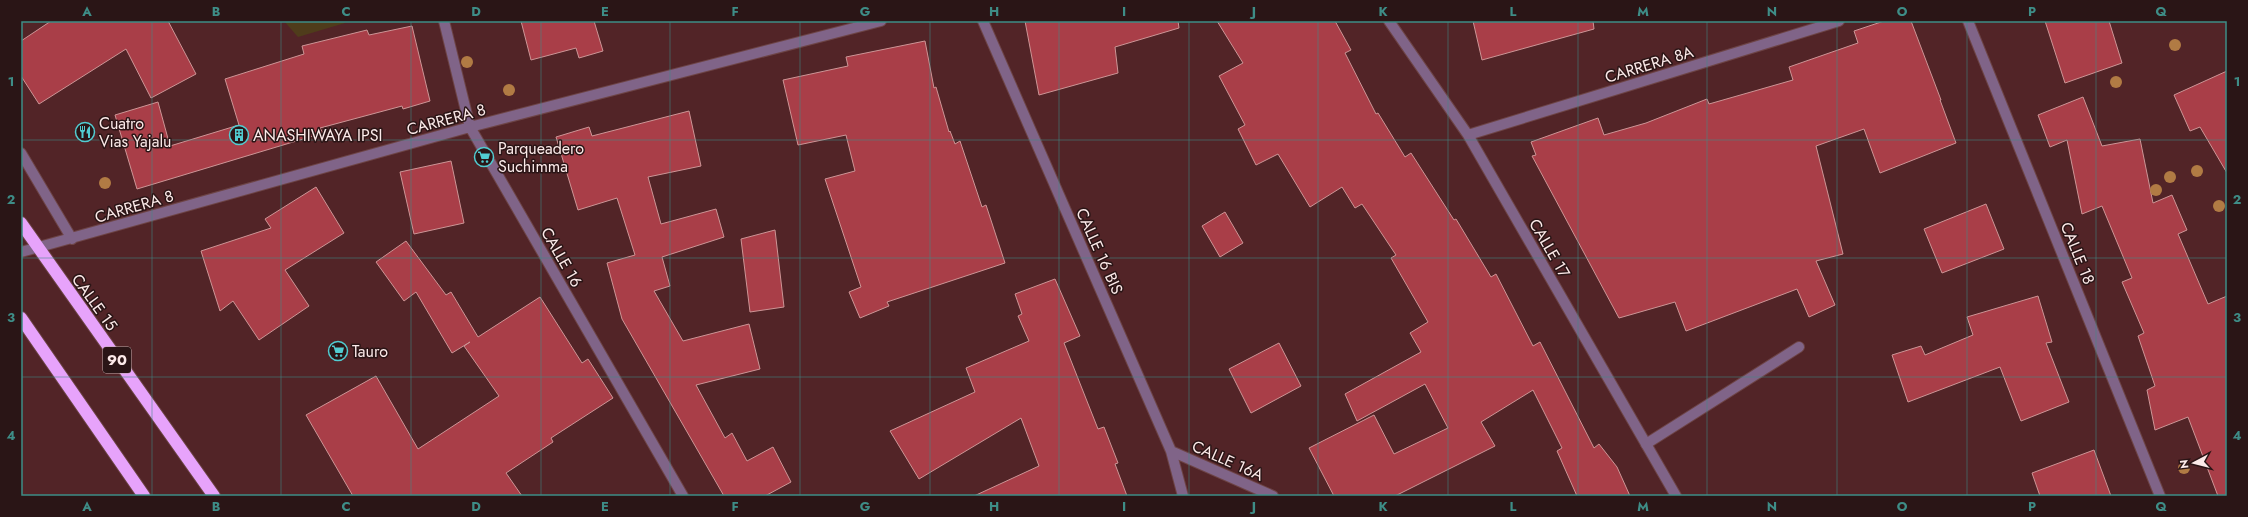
<svg xmlns="http://www.w3.org/2000/svg" width="2248" height="517" font-family="Jost,sans-serif">
<style>
.green{fill:#4f3c1b}
.building{fill:#a93e48;stroke:#cd9596}
.lines{fill:none;stroke-linecap:round;stroke-linejoin:round}
.lane-casing{stroke:#6d4446;stroke-width:12}
.street-casing{stroke:#6d4446;stroke-width:12}
.highway-casing{stroke:#6d4446;stroke-width:14}
.lane{stroke:#806488;stroke-width:10}
.street{stroke:#806488;stroke-width:10}
.highway{stroke:#e7a3fb;stroke-width:12}
.tree{fill:#b17b44}
.grid{fill:none;stroke:#3e8d87;stroke-width:1;stroke-opacity:0.55}
.labels{text-anchor:middle;stroke-width:3;stroke-linejoin:round;paint-order:stroke}
.shield{fill:#2a1516;stroke:#bdaaaa;stroke-width:1}
.shield-label{font-size:15px;font-weight:bold;fill:#fceae9}
.street-label{font-size:16px;fill:#fceae9;stroke:#2a1516}
.poi-label{font-size:16px;fill:#fceae9;stroke:#2a1516;text-anchor:start}
.neatline{fill:none;stroke:#3e8d87;stroke-width:1.5}
.grid-label{font-size:13px;text-anchor:middle;font-weight:bold;fill:#3e8d87}
</style>
<rect width="100%" height="100%" fill="#522427"/>
<!-- green -->
<path class="green" d="M284 21H344L345 23 298 37Z"/>
<!-- building -->
<path class="building" d="M51 21H168L196 74 151 98 126 49 39 104 21 76V41Z
M521 21H594L603 51 579 58 576 48 531 60Z
M1025 21H1178L1179 28 1115 47 1118 73 1039 95Z
M1217 21H1335L1351 50 1345 53 1376 114 1378 113 1405 157 1411 153 1454 220 1456 219 1491 277 1496 274 1533 346 1540 342 1594 448 1599 444 1617 467 1630 496H1577L1557 451 1562 448 1533 390 1481 422 1495 446 1395 496H1334L1309 448 1374 415 1394 454 1448 428 1425 384 1357 421 1345 394 1421 352 1410 333 1428 322 1391 258 1396 255 1362 204 1355 208 1342 187 1310 207 1278 154 1256 165 1238 129 1245 125 1219 76 1243 63Z
M1473 21H1593L1594 29 1482 60Z
M1884 21H1911L1941 100H1940L1956 143 1880 173 1864 129 1816 146 1843 254 1816 261 1835 305 1809 317 1797 289 1686 331 1675 302 1619 318 1532 156 1536 155 1531 142 1598 118 1604 135 1646 123 1707 99 1709 104 1793 80 1789 67 1858 43 1854 31Z
M2045 21H2109L2122 63 2065 83Z
M412 26 430 101 403 109 402 106 320 128 323 133 137 189 115 115 158 102 170 146 239 125 225 79 304 54 302 46 367 30 369 35Z
M925 41 934 88 936 87 949 132 950 131 955 144 960 141 982 207 986 205 1005 263 887 302 889 306 860 318 849 292 861 287 825 179 855 171 846 135 798 145 783 80 848 66 846 57Z
M2227 71V173L2200 127 2190 131 2174 95Z
M2083 97 2102 146 2140 139 2153 203 2172 195 2187 230 2178 234 2208 304 2227 296V496H2218L2188 417 2155 430 2147 390 2155 386 2138 336 2144 333 2122 282 2132 278 2102 206 2082 214 2067 140 2050 147 2038 115Z
M689 111 701 166 648 177 661 224 716 209 724 237 662 257 670 286 654 291 683 341 749 324 760 369 696 385 725 438 732 433 747 461 773 447 791 482 765 496H724L622 319 607 263 635 255 617 198 578 210 556 137 589 127 592 136Z
M451 161 464 223 414 234 400 172Z
M316 187 344 233 285 270 309 306 259 340 233 301 220 311 201 251 271 228 265 219Z
M1986 204 2004 249 1942 273 1924 229Z
M1225 212 1243 243 1220 257 1202 226Z
M775 230 784 307 750 312 741 239Z
M406 241 446 295 451 292 478 337 540 297 582 363 588 359 613 398 551 438 553 442 506 473 522 496H353L306 415 376 376 418 449 499 396 464 346 470 342 452 353 416 292 404 301 376 262Z
M1055 279 1080 336 1064 343 1098 429 1104 427 1118 463 1115 464 1127 496H974L1039 466 1021 418 919 479 890 431 975 392 966 368 1029 341 1018 316 1022 314 1015 294Z
M2038 296 2052 342 2046 343 2069 402 2021 421 2000 367 1908 402 1892 355 1921 346 1925 355 1973 335 1967 317Z
M1279 343 1301 386 1251 413 1229 369Z
M2094 450 2111 496H2040L2032 473Z"/>
<g class="lines">
<defs>
<path id="lane" d="M1646 444 1799 347"/>
<path id="street" d="M444 21 470 127 683 496
M983 21 1171 451 1183 496
M1389 21 1468 135 1676 496
M1968 21 2160 496
M1468 135 1839 21
M21 153 72 239
M21 252 470 127 881 21
M1171 451 1273 496"/>
<path id="highway" d="M21 223 214 496
M21 318 144 496"/>
</defs>
<!-- lane casing -->
<use href="#lane" class="lane-casing"/>
<!-- street casing -->
<use href="#street" class="street-casing"/>
<!-- highway casing -->
<use href="#highway" class="highway-casing"/>
<!-- lane -->
<use href="#lane" class="lane"/>
<!-- street -->
<use href="#street" class="street"/>
<!-- highway -->
<use href="#highway" class="highway"/>
</g>
<!-- trees -->
<g class="tree">
<circle cx="2175" cy="45" r="6"/>
<circle cx="467" cy="62" r="6"/>
<circle cx="2116" cy="82" r="6"/>
<circle cx="509" cy="90" r="6"/>
<circle cx="2197" cy="171" r="6"/>
<circle cx="2170" cy="177" r="6"/>
<circle cx="105" cy="183" r="6"/>
<circle cx="2156" cy="190" r="6"/>
<circle cx="2219" cy="206" r="6"/>
<circle cx="2184" cy="468" r="6"/>
</g>
<!-- grid -->
<path class="grid" d="M152 21V496M281 21V496M411 21V496M541 21V496M670 21V496M800 21V496M930 21V496M1059 21V496M1189 21V496M1318 21V496M1448 21V496M1578 21V496M1707 21V496M1837 21V496M1967 21V496M2096 21V496M21 140H2227M21 258H2227M21 377H2227"/>
<!-- icons -->
<defs>
<symbol id="restaurant-ring" viewBox="-11 -11 22 22"><circle r="9.5" fill="#2a1516" stroke="#51ccd1" stroke-width="1.5"/><path d="M-5-6h1v4h1v-4h1v4h1v-4h1v5L-1.5 .5V6h-2V.5L-5-1ZM5-6V6H3V1.5H1.5Q1.5-4 5-6Z" fill="#51ccd1"/></symbol>
<symbol id="building-ring" viewBox="-11 -11 22 22"><circle r="9.5" fill="#2a1516" stroke="#51ccd1" stroke-width="1.5"/><path d="M-4-6H4V6H1V3H-1V6H-4ZM-2.5-4.3h1.7v1.8h-1.7ZM.8-4.3h1.7v1.8H.8ZM-2.5-1h1.7V.8h-1.7ZM.8-1h1.7V.8H.8Z" fill="#51ccd1"/></symbol>
<symbol id="supermarket-ring" viewBox="-11 -11 22 22"><circle r="9.5" fill="#2a1516" stroke="#51ccd1" stroke-width="1.5"/><path d="M-6-5.5h2.5l.6 2H6L4.5 2H-2.5L-4.4-4H-6ZM-1.5 3.2a1.3 1.3 0 1 0 .1 0ZM3 3.2a1.3 1.3 0 1 0 .1 0Z" fill="#51ccd1"/></symbol>
</defs>
<g fill-rule="evenodd">
<use href="#restaurant-ring" x="74" y="121" width="22" height="22"/>
<use href="#building-ring" x="228" y="124" width="22" height="22"/>
<use href="#supermarket-ring" x="473" y="146" width="22" height="22"/>
<use href="#supermarket-ring" x="327" y="340" width="22" height="22"/>
</g>
<g class="labels">
<!-- shield labels -->
<rect class="shield" x="103" y="347" width="28" height="26" rx="3"/>
<g class="shield-label">
<text x="117" y="365">90</text>
</g>
<!-- street labels -->
<g class="street-label">
<text transform="translate(1649 64) rotate(-17)" y="6">CARRERA 8A</text>
<text transform="translate(446 119) rotate(-15)" y="6">CARRERA 8</text>
<text transform="translate(134 206) rotate(-16)" y="6">CARRERA 8</text>
<text transform="translate(1550 248) rotate(60)" y="6">CALLE 17</text>
<text transform="translate(1100 251) rotate(66)" y="6">CALLE 16 BIS</text>
<text transform="translate(2078 253) rotate(68)" y="6">CALLE 18</text>
<text transform="translate(562 257) rotate(60)" y="6">CALLE 16</text>
<text transform="translate(95 302) rotate(54)" y="6">CALLE 15</text>
<text transform="translate(1228 460) rotate(24)" y="6">CALLE 16A</text>
</g>
<!-- poi labels -->
<g class="poi-label">
<text x="99" y="129">Cuatro<tspan x="99" dy="18">Vias Yajalu</tspan></text>
<text x="253" y="141">ANASHIWAYA IPSI</text>
<text x="498" y="154">Parqueadero<tspan x="498" dy="18">Suchimma</tspan></text>
<text x="352" y="357">Tauro</text>
</g>
</g>
<!-- border -->
<rect width="2248" height="517" fill="none" stroke="#2a1516" stroke-width="44"/>
<!-- north arrow -->
<g transform="translate(2194 463) rotate(263)" stroke="#2a1516" stroke-width="3" paint-order="stroke">
<path d="M0-3L7 15L0 10L-7 15Z" fill="#fceae9"/>
<text y="-6" font-size="11" font-weight="bold" text-anchor="middle" fill="#fceae9">N</text>
</g>
<rect x="22" y="22" width="2204" height="473" class="neatline"/>
<g class="grid-label">
<text x="87" y="16">A</text>
<text x="216" y="16">B</text>
<text x="346" y="16">C</text>
<text x="476" y="16">D</text>
<text x="605" y="16">E</text>
<text x="735" y="16">F</text>
<text x="865" y="16">G</text>
<text x="994" y="16">H</text>
<text x="1124" y="16">I</text>
<text x="1254" y="16">J</text>
<text x="1383" y="16">K</text>
<text x="1513" y="16">L</text>
<text x="1643" y="16">M</text>
<text x="1772" y="16">N</text>
<text x="1902" y="16">O</text>
<text x="2032" y="16">P</text>
<text x="2161" y="16">Q</text>
<text x="11" y="86">1</text>
<text x="2237" y="86">1</text>
<text x="11" y="204">2</text>
<text x="2237" y="204">2</text>
<text x="11" y="322">3</text>
<text x="2237" y="322">3</text>
<text x="11" y="440">4</text>
<text x="2237" y="440">4</text>
<text x="87" y="511">A</text>
<text x="216" y="511">B</text>
<text x="346" y="511">C</text>
<text x="476" y="511">D</text>
<text x="605" y="511">E</text>
<text x="735" y="511">F</text>
<text x="865" y="511">G</text>
<text x="994" y="511">H</text>
<text x="1124" y="511">I</text>
<text x="1254" y="511">J</text>
<text x="1383" y="511">K</text>
<text x="1513" y="511">L</text>
<text x="1643" y="511">M</text>
<text x="1772" y="511">N</text>
<text x="1902" y="511">O</text>
<text x="2032" y="511">P</text>
<text x="2161" y="511">Q</text>
</g>
</svg>
